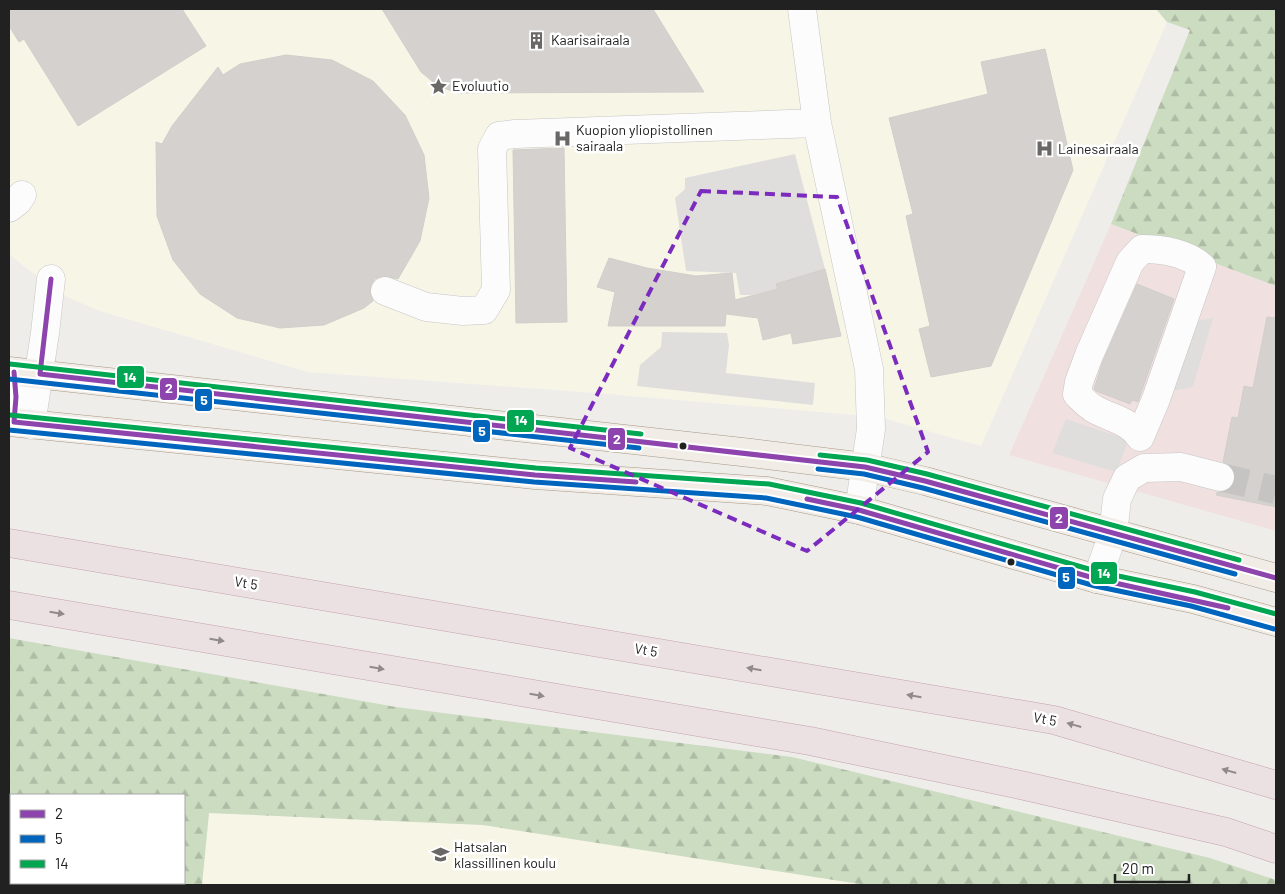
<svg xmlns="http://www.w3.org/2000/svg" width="1285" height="894" font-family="Barlow,sans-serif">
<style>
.commercial{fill:#f0e1e0}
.education{fill:#f7f6e6}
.forest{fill:url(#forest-firs);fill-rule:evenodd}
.parking{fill:#dfdedd}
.building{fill:#d4d1ce;stroke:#d2cecb}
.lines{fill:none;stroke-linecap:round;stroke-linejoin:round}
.minor-tunnel{stroke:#c6c4c2;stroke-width:28;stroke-dasharray:28 14;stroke-linecap:butt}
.minor-casing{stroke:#c6c5c4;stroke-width:29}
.major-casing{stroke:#a59986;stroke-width:29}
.highway-casing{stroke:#c4a2ad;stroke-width:29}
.minor{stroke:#fdfcfc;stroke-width:28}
.major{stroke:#f2ece7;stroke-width:28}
.highway{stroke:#ebe0e2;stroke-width:28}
.bus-1-casing{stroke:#fff;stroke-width:9}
.bus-2-casing{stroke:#fff;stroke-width:9}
.bus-3-casing{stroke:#fff;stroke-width:9}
.bus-1{stroke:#8e44ad;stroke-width:5}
.bus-2{stroke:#0065bd;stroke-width:5}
.bus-3{stroke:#00a651;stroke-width:5}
.oneway{fill:#908a8b}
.marked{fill:none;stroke:#7b2cbf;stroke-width:4;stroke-dasharray:10 6;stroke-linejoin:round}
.bus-dot{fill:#212121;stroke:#fff;stroke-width:2}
.labels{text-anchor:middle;stroke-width:5;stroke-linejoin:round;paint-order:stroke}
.poi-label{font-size:14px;fill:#212121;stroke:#fff;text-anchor:start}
.street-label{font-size:14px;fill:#212121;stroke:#fff}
.line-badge{stroke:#fff;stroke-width:2}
.badge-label{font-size:14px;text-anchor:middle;font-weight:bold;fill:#fff}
</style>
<defs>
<pattern id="forest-firs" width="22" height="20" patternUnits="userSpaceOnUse" patternTransform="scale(1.25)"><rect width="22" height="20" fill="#cbdcc0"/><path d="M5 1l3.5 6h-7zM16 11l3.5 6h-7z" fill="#aebca5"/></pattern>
</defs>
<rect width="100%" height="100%" fill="#efedea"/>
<!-- commercial -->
<path class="commercial" d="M1111 224 1276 286V531L1009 455Z"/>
<!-- education -->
<path class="education" d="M9 9H1156L1167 22 981 446 879 417 596 393 308 372 100 311 58 293 9 254Z
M209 813 483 825 866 885H202Z"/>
<!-- forest -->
<path class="forest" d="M1156 9H1276V286L1111 224 1190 30 1167 22Z
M9 638 396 707 792 757 1210 858 1276 880V885H866L483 825 209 813 202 885H9ZM11 795H184V883H11Z"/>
<!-- parking -->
<path class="parking" d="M795 154 825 269 777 284 778 289 752 295H740L736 273 686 271 675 198 685 189V178Z
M1213 318 1193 387 1167 392 1189 322Z
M662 332 727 333 729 345 726 373 815 383 813 405 637 386 640 365 661 347Z
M1066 419 1129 440 1116 472 1052 453Z"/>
<!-- building -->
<path class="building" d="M9 9H182L206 46 78 126 24 39 19 42 9 26Z
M382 9H653L704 92 458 93 438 86 421 72Z
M1045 49 1073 170 991 366 931 377 919 329 930 326 906 216 913 214 889 118 988 94 981 62Z
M286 55 332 60 373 81 405 115 424 155 429 198 420 241 398 279 383 276 375 279 371 285 370 293 373 301 364 308 324 325 280 328 237 318 200 294 173 260 157 216 156 142 162 144 172 126 218 67 223 75 240 64Z
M564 148 567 322 516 323 513 150Z
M609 258 647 268 696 276 732 273 735 300 778 289 776 284 825 269 841 336 793 344 791 333 763 340 758 318 726 314 725 326H608L615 292 597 287Z
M1137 284 1174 299 1141 393 1138 402 1132 400 1130 404 1096 391 1094 389 1103 361Z
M1267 317 1276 318V507L1216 495 1217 492H1225L1231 488 1235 481V473L1231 466 1223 462 1232 417 1238 418 1244 386 1253 388Z"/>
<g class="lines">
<!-- minor-tunnel -->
<path class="minor-tunnel" d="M1220 477 1276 490"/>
<defs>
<path id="minor" d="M802 9 817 123 869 369 871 429 859 510
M9 208 18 201 22 195
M1142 249C1162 249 1188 253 1202 267L1156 399 1140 437C1130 421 1111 418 1096 410 1088 406 1083 400 1077 394L1079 382 1089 355 1130 262Z
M385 291 426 307 463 311 484 310 496 290 492 149 499 136 515 134 817 123
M14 422 16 397 14 372
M31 425 45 333 51 279
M1097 579 1113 534 1117 499 1127 478 1144 468 1181 467 1220 477"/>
<path id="major" d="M9 371 751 453 865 467 925 481 1276 578
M9 422 535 475 767 491 859 510 1097 579 1193 599 1276 622"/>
<path id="highway" d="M9 543 1054 720 1276 785
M9 605 810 741 1025 786 1226 832 1276 849"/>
</defs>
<!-- minor casing -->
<use href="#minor" class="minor-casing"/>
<!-- major casing -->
<use href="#major" class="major-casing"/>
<!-- highway casing -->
<use href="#highway" class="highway-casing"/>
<!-- minor -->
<use href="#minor" class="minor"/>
<!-- major -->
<use href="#major" class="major"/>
<!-- highway -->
<use href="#highway" class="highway"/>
<defs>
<path id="bus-1" d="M51 279 40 374 865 467 925 481 1276 578
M14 372 16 397 14 422 535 475 636 482
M807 499 859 510 1097 579 1228 608"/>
<path id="bus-2" d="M9 379 639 448
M9 430 534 482 766 498 857 517 1095 586 1191 606 1274 629
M818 469 864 474 923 488 1235 574"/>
<path id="bus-3" d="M10 364 641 434
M10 415 536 468 769 484 861 503 1099 572 1195 592 1276 614
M820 455 867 460 927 474 1239 560"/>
</defs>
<!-- bus-1 casing -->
<use href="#bus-1" class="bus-1-casing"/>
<!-- bus-2 casing -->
<use href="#bus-2" class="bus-2-casing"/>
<!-- bus-3 casing -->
<use href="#bus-3" class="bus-3-casing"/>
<!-- bus-1 -->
<use href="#bus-1" class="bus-1"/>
<!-- bus-2 -->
<use href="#bus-2" class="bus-2"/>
<!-- bus-3 -->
<use href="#bus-3" class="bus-3"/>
</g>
<!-- one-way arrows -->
<defs><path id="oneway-solid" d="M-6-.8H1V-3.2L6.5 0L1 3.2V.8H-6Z" transform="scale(1.25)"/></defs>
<g class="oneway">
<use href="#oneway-solid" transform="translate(57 613) rotate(9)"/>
<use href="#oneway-solid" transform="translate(217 640) rotate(9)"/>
<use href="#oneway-solid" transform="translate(377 668) rotate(10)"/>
<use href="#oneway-solid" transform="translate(754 669) rotate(-170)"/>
<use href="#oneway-solid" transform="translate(537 695) rotate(10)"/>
<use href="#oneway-solid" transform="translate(914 696) rotate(-170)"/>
<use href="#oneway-solid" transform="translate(1074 725) rotate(-164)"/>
<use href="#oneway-solid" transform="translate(1229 771) rotate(-164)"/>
</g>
<!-- marked area -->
<path class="marked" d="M701 191 837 197 928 452 807 551 570 448Z"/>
<!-- icons -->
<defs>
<symbol id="building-bare" viewBox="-9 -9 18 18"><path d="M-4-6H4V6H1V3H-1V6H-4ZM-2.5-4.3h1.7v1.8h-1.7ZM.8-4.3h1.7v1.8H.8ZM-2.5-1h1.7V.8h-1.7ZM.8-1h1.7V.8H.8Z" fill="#696867" stroke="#fff" stroke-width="2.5" paint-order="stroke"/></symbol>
<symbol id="sight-bare" viewBox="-9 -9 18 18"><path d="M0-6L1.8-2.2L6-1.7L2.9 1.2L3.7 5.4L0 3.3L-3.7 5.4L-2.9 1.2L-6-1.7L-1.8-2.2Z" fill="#696867" stroke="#fff" stroke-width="2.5" paint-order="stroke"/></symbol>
<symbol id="hospital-bare" viewBox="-9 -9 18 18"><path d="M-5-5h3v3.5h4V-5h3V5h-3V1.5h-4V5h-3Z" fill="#696867" stroke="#fff" stroke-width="2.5" paint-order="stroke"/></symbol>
<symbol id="school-bare" viewBox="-9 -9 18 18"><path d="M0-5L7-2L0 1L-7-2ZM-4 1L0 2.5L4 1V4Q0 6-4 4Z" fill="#696867" stroke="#fff" stroke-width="2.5" paint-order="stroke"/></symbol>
</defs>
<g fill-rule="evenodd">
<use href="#building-bare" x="524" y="28" width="25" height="25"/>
<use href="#sight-bare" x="426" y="74" width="25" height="25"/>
<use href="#hospital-bare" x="550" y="126" width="25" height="25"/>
<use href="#hospital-bare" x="1032" y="136" width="25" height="25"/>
<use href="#school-bare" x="428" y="842" width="25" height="25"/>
</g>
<!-- markers -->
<g class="bus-dot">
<circle cx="683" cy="446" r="4.5"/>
<circle cx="1011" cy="562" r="4.5"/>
</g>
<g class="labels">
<!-- poi labels -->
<g class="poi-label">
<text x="551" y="45">Kaarisairaala</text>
<text x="452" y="91">Evoluutio</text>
<text x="576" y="135">Kuopion yliopistollinen<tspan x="576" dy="16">sairaala</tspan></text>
<text x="1058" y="154">Lainesairaala</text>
<text x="454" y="852">Hatsalan<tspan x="454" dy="16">klassillinen koulu</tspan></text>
</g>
<!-- street labels -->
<g class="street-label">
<text transform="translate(246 583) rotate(9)" y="5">Vt 5</text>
<text transform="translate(646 650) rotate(10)" y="5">Vt 5</text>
<text transform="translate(1045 719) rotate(11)" y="5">Vt 5</text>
</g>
</g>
<g class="line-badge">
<rect x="116" y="365" width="29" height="24" rx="5" fill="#00a651"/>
<rect x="159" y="377" width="19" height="24" rx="5" fill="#8e44ad"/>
<rect x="194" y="388" width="19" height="24" rx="5" fill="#0065bd"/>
<rect x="506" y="409" width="29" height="24" rx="5" fill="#00a651"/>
<rect x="472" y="419" width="19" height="24" rx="5" fill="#0065bd"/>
<rect x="607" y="427" width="19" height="24" rx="5" fill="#8e44ad"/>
<rect x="1049" y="506" width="20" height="24" rx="5" fill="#8e44ad"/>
<rect x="1090" y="561" width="28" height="24" rx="5" fill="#00a651"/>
<rect x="1057" y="566" width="19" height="24" rx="5" fill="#0065bd"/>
</g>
<g class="badge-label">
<text x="130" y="382">14</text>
<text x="169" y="393">2</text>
<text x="204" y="405">5</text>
<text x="521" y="425">14</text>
<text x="482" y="436">5</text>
<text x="617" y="444">2</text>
<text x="1059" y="523">2</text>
<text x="1104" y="578">14</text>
<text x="1066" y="582">5</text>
</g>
<!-- border -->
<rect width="1285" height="894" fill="none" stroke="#212121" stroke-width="20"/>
<!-- legend -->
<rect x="10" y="794" width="175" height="90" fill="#ffffff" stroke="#a6a6a6"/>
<rect x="20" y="810" width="25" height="8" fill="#8e44ad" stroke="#a6a6a6"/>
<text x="55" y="819" font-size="15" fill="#212121">2</text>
<rect x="20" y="835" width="25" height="8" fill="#0065bd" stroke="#a6a6a6"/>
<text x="55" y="844" font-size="15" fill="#212121">5</text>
<rect x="20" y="860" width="25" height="8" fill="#00a651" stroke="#a6a6a6"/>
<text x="55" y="869" font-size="15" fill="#212121">14</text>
<!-- scale -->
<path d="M1115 874v8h74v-8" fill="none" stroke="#212121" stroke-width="2.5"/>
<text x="1122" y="874" font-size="15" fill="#212121" stroke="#ffffff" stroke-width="4" paint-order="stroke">20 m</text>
</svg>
